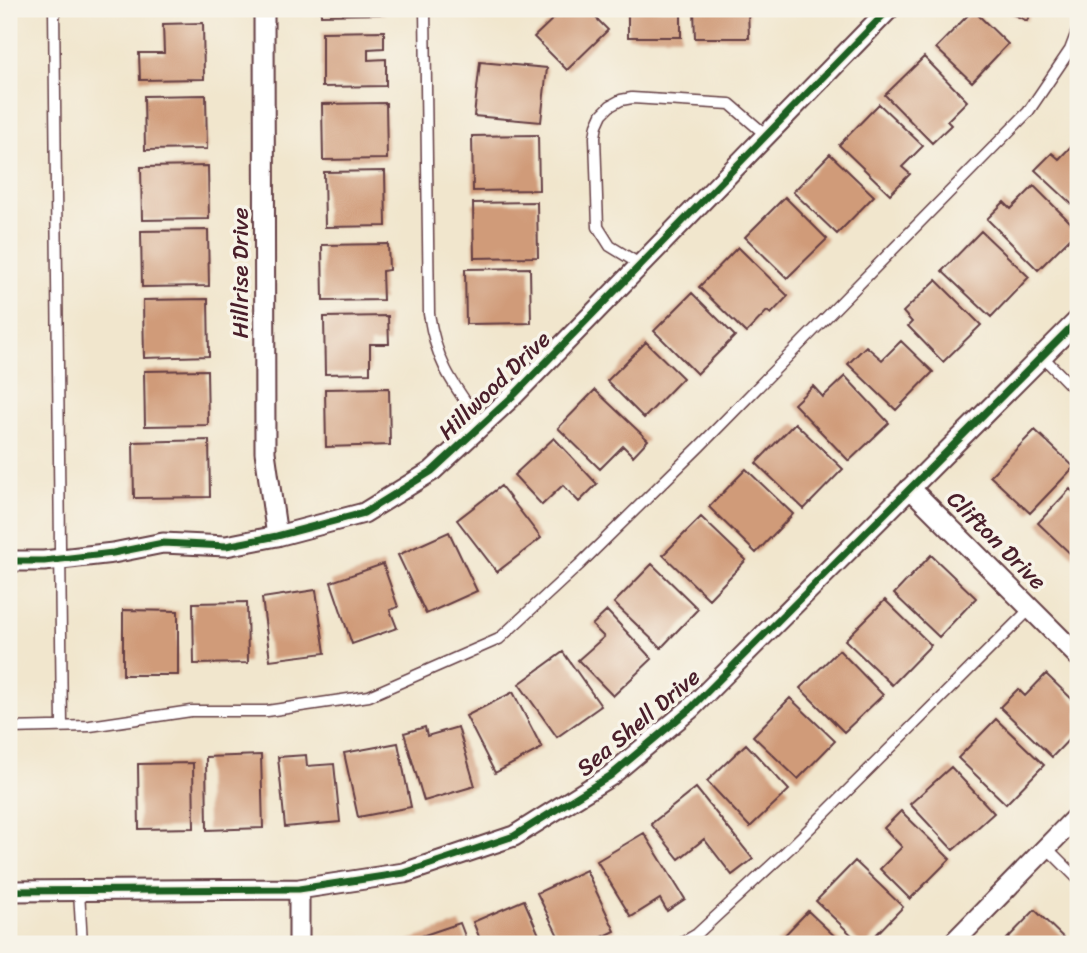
<svg xmlns="http://www.w3.org/2000/svg" width="1087" height="953" font-family="Sriracha,sans-serif">
<style>
.building{fill:#d09b79}
.lines{fill:none;stroke-linecap:round;stroke-linejoin:round}
.lane-casing{stroke:#633d43;stroke-width:13}
.street-casing{stroke:#633d43;stroke-width:23}
.lane{stroke:#fff;stroke-width:10}
.street{stroke:#fff;stroke-width:19}
.cycleway-casing{stroke:#f7f3e8;stroke-width:11}
.cycleway{stroke:#1b5e20;stroke-width:7}
.labels{text-anchor:middle;stroke-width:7;stroke-linejoin:round;paint-order:stroke}
.street-label{font-size:23px;fill:#4a1f2b;stroke:#f7f3e8}
</style>
<rect width="100%" height="100%" fill="#f7f3e8"/>
<filter id="ink" filterUnits="userSpaceOnUse"><feTurbulence type="fractalNoise" baseFrequency=".0143" numOctaves="2"/><feDisplacementMap in="SourceGraphic" scale="14" xChannelSelector="R" yChannelSelector="G"/><feConvolveMatrix kernelMatrix="1 2 1 2 8 2 1 2 1" color-interpolation-filters="sRGB"/></filter>
<filter id="wash" filterUnits="userSpaceOnUse"><feTurbulence type="fractalNoise" baseFrequency=".00686" numOctaves="4" result="noise"/><feDisplacementMap in="SourceGraphic" scale="28" xChannelSelector="R" yChannelSelector="G"/><feGaussianBlur stdDeviation="1.57" result="paint"/><feColorMatrix in="noise" values="0 0 0 0 0 0 0 0 0 0 0 0 0 0 0 0 0 1.4 0 .05"/><feComposite in="paint" operator="in"/></filter>
<g filter="url(#wash)">
<rect width="100%" height="100%" fill="#f1e6cd"/>
<g id="blocks">
<!-- building -->
<path class="building" d="M321 9H385V14L321 15Z
M549 9H587L608 30 567 70 534 37 556 16Z
M628 9H681V37H628Z
M694 9H748L749 38H695Z
M1002 9H1032L1027 21Z
M973 10 1008 44 972 82 936 48Z
M203 23 204 79 140 80 139 53H164L163 24Z
M384 31V48L368 49V60L386 59V86L322 87V32Z
M924 57 967 101 947 121 951 125 932 143 885 95Z
M480 62 547 68 541 122 474 116Z
M206 95 207 149 145 150 144 96Z
M386 103 387 159 323 160 322 104Z
M879 104 923 146 902 167 910 174 890 194 839 145Z
M538 135 539 190 473 191 472 136Z
M1078 139V210L1035 170 1052 153 1059 159Z
M830 154 874 196 837 234 793 192Z
M208 166 209 219 142 220 141 167Z
M385 171 386 226 325 227 324 172Z
M1034 186 1078 230 1038 270 987 219 1004 202 1011 209Z
M785 197 827 239 787 278 745 237Z
M537 202 538 257 474 258 473 203Z
M208 230 209 286 142 287 141 231Z
M981 231 1029 277 991 317 942 271Z
M388 244 389 270 382 271 383 300 323 301 322 245Z
M738 247 788 296 771 314 767 311 746 333 699 287Z
M530 268 531 323 466 324 465 269Z
M936 280 981 325 943 362 908 326 912 322 903 312Z
M692 293 735 336 697 374 654 331Z
M208 299 209 356 144 358 143 300Z
M388 316 389 344H370V373L325 374 324 317Z
M901 341 933 372 896 410 848 364 866 346 882 360Z
M646 342 683 378 644 418 607 381Z
M207 370 208 425 145 426 144 371Z
M845 376 889 423 849 461 794 404 813 386 823 397Z
M389 388 390 445 326 447 325 389Z
M595 390 648 440 633 456 623 446 600 469 558 428Z
M795 423 843 469 804 509 756 463Z
M1035 430 1074 467 1030 513 990 476Z
M554 438 597 484 579 502 563 485 542 505 514 475Z
M209 440 210 497 134 498 133 442Z
M746 469 793 514 756 553 709 507Z
M501 486 541 538 497 572 457 520Z
M1070 489 1078 497 1077 560 1038 523Z
M701 517 746 560 709 599 663 555Z
M449 532 477 591 426 614 398 555Z
M931 555 976 598 939 637 894 594Z
M383 564 398 607 390 610 397 628 352 644 331 582Z
M652 564 698 609 661 648 614 603Z
M316 590 325 653 270 660 262 598Z
M885 600 931 645 892 685 845 640Z
M247 602 248 663 194 664 193 603Z
M123 610 178 611V675H123Z
M607 611 652 659 613 696 578 660 604 637 592 625Z
M839 650 883 695 844 732 800 688Z
M563 652 601 706 557 737 519 684Z
M1046 674 1078 705V730L1052 757 1000 707 1018 689 1025 696Z
M513 692 542 748 495 773 466 716Z
M790 698 835 741 798 779 753 736Z
M996 719 1044 765 1006 804 958 758Z
M425 727 427 736 458 727 475 786 424 801 404 733Z
M398 743 411 807 358 817 344 753Z
M746 744 789 790 750 827 707 781Z
M261 755 263 828 207 830 206 757Z
M306 755 307 766 334 764 340 822 285 827 278 757Z
M193 763 194 828 139 829 138 764Z
M951 767 994 813 953 850 910 804Z
M696 788 753 859 732 875 704 839 679 859 651 824Z
M901 811 950 859 910 899 880 869 902 847 884 828Z
M644 833 685 899 667 911 660 899 631 917 597 861Z
M855 861 903 907 867 944H861L816 901Z
M586 870 615 931 588 944H562L537 893Z
M524 900 543 944H482L473 922Z
M1035 910 1070 944H1002Z
M808 911 843 944H776Z
M460 923 468 944H408L407 941Z"/>
</g>
</g>
<g filter="url(#ink)">
<use href="#blocks" fill-opacity="0" stroke="#633d43" stroke-width="2"/>
<g class="lines">
<defs>
<path id="lane" d="M54 9 62 726
M425 9 429 314C437 365 453 384 482 425
M641 265 610 246 598 227 595 137 597 125 602 114 610 106 621 100 632 98 730 104 767 136
M1042 356 1078 393
M9 728 90 726 191 711H267L369 696 499 639 579 565 699 447 1028 112 1070 50 1078 29
M1046 847 1078 879
M79 891 82 944
M680 944 697 934 790 848 1031 608"/>
<path id="street" d="M264 9 265 452 277 536
M910 488 1078 656
M9 561H44L113 553 163 543 226 546 277 536 364 513 432 471 515 394 889 9
M299 889V944
M9 891 299 889 404 873 514 836 610 776 690 709 1078 320
M952 944 1078 815"/>
</defs>
<!-- lane casing -->
<use href="#lane" class="lane-casing"/>
<!-- street casing -->
<use href="#street" class="street-casing"/>
<!-- lane -->
<use href="#lane" class="lane"/>
<!-- street -->
<use href="#street" class="street"/>
<defs>
<path id="cycleway" d="M9 561H44L113 553 163 543 226 546 277 536 364 513 432 471 515 394 889 9
M9 891 299 889 404 873 514 836 610 776 690 709 1078 320"/>
</defs>
<!-- cycleway casing -->
<use href="#cycleway" class="cycleway-casing"/>
<!-- cycleway -->
<use href="#cycleway" class="cycleway"/>
</g>
</g>
<g class="labels">
<!-- street labels -->
<g class="street-label">
<text transform="translate(240 273) rotate(-90)" y="8">Hillrise Drive</text>
<text transform="translate(494 385) rotate(-44)" y="8">Hillwood Drive</text>
<text transform="translate(997 540) rotate(45)" y="8">Clifton Drive</text>
<text transform="translate(638 722) rotate(-40)" y="8">Sea Shell Drive</text>
</g>
</g>
<!-- margin -->
<rect width="1087" height="953" fill="none" stroke="#f7f3e8" stroke-width="35"/>
</svg>
